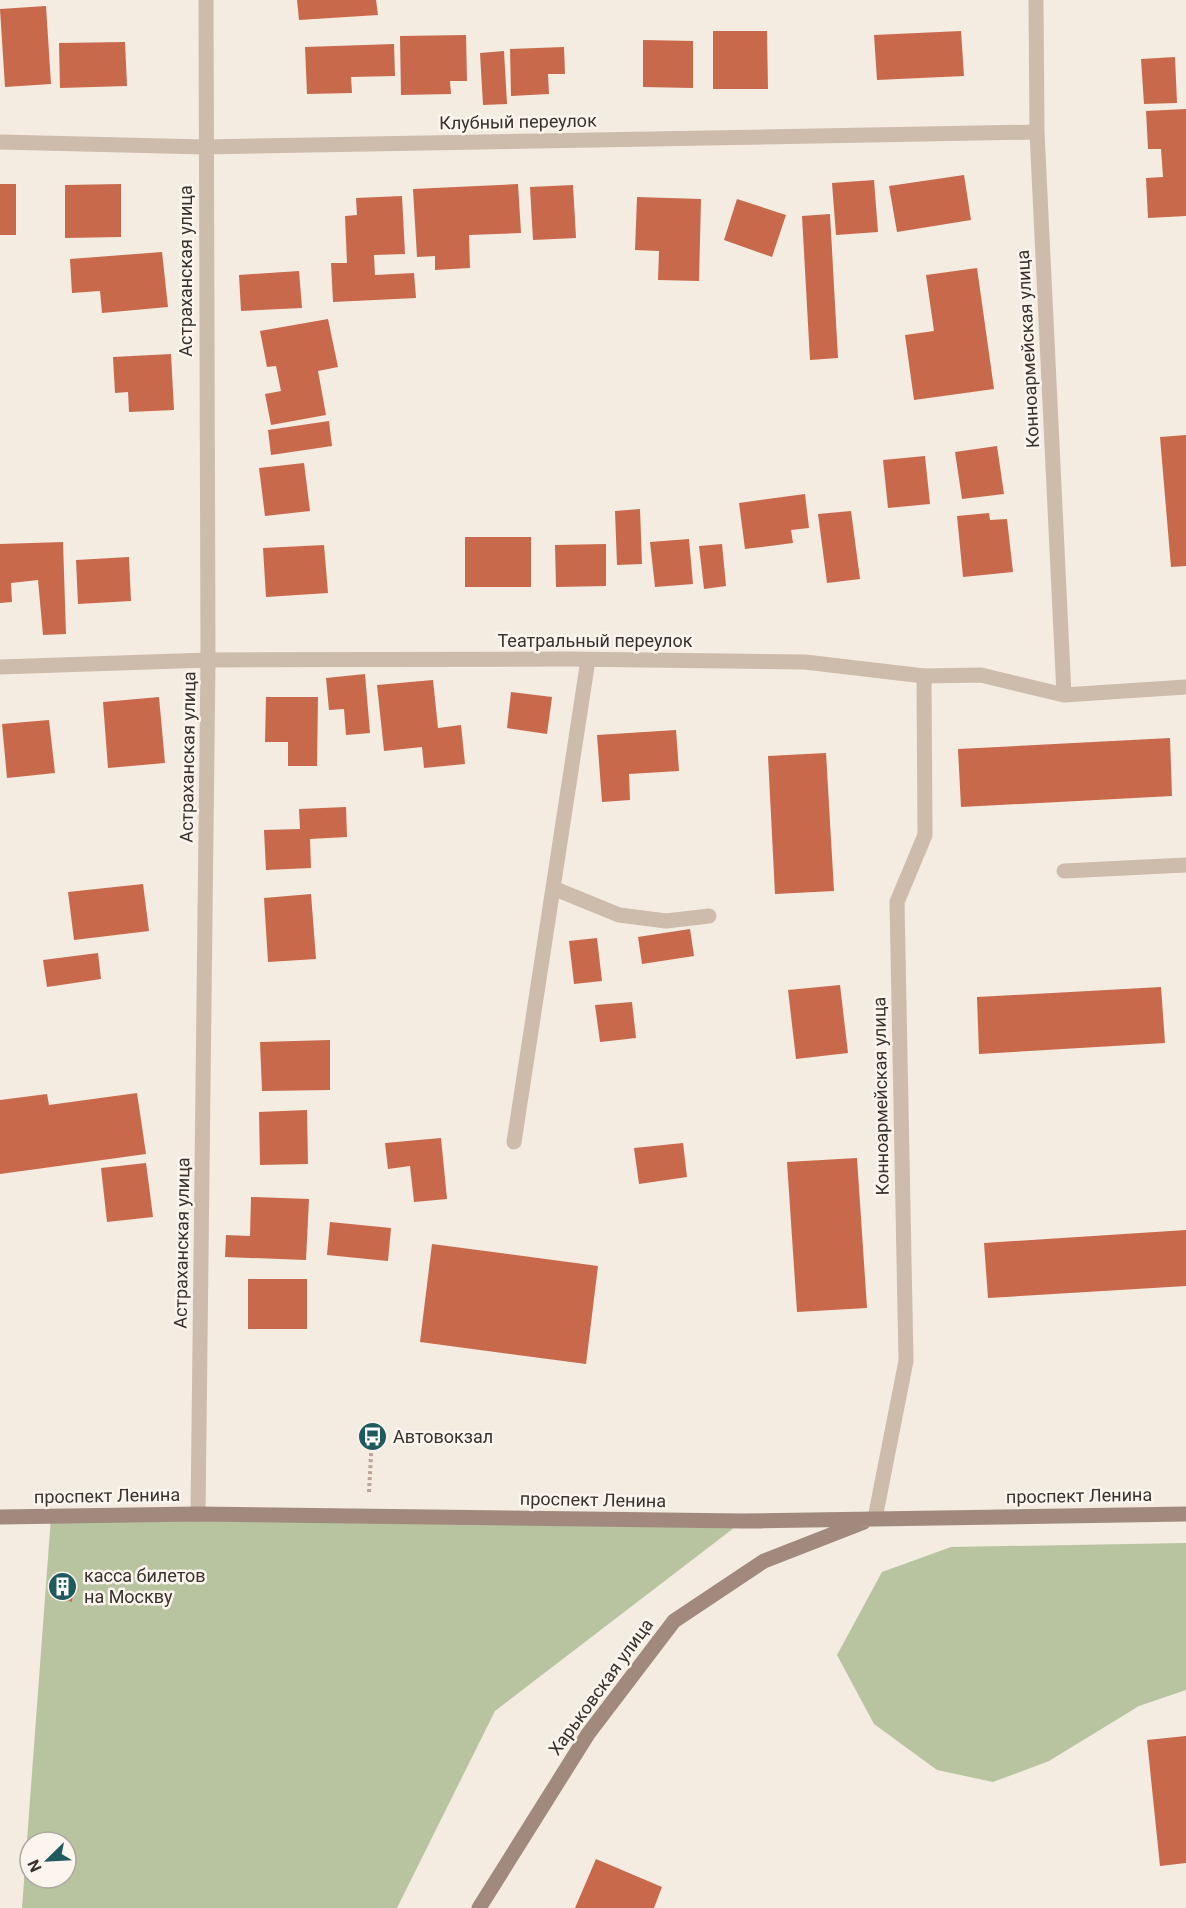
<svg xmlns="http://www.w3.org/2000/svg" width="1186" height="1908" font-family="Roboto,sans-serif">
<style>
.green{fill:#b8c4a0;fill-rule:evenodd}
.building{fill:#c8694b}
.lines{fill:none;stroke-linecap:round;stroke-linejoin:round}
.path{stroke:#b9a596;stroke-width:4;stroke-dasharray:3 3;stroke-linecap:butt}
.service{stroke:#cdbbac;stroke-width:15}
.minor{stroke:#cdbbac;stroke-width:15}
.secondary{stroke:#a18a7d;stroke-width:15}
.labels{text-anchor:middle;stroke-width:5;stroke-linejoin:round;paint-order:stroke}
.street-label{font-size:18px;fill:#3b302b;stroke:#fbf5ee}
.poi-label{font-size:18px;fill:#3b302b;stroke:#fbf5ee;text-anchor:start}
</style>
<rect width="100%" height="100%" fill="#f4ebe1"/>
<!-- green -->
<path class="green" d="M51 1517 743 1521 495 1711 397 1908H22ZM30 1842H66V1878H30Z
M1186 1543V1690L1139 1706 1049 1761 993 1782 937 1770 874 1724 837 1655 882 1572 951 1547Z"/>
<!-- building -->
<path class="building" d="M297 0H376L378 15 299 20Z
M46 6 51 84 5 87 0 9Z
M713 31H767L768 89H713Z
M961 31 964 76 877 80 874 35Z
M466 35 467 81H450L451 94 401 95 400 36Z
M643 40 693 41V88L643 87Z
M125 42 127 86 60 88 59 43Z
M394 44 395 76 351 77 352 93 307 94 305 47Z
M564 47 565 74H548L549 94 511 96 510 49Z
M504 51 507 104 483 105 480 53Z
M1175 57 1177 103 1144 104 1141 59Z
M1186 109V216L1148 218 1146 178 1163 177 1161 149H1148L1146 111Z
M964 175 971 220 897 232 889 186Z
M874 180 878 232 836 235 832 183Z
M0 184H16V235H0Z
M121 184V237L65 238V185Z
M518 184 521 233 469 235 470 268 435 270V256L417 257 413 189Z
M573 185 576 238 533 240 530 187Z
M402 196 405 254 374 255 375 275 414 273 416 298 333 302 331 263H347L345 216 357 215 356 198Z
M637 197 701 199 699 281 658 280 659 251 635 250Z
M737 199 786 215 772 257 724 240Z
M830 214 838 358 810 360 802 216Z
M162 252 168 307 102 313 100 291 72 293 70 259Z
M977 268 994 389 914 400 905 335 934 331 926 275Z
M299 271 302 308 241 311 239 275Z
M328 319 338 367 318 371 326 415 271 425 265 394 281 391 276 366 267 367 260 331Z
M171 354 174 410 129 412 128 392 115 393 113 357Z
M329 421 332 446 271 455 268 430Z
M1186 435V566L1171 567 1160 437Z
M997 446 1004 494 962 499 955 452Z
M925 456 930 504 888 508 883 460Z
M304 463 310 511 265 516 259 468Z
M805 494 809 528 791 530 793 543 745 549 739 503Z
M640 509 642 564 617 565 615 511Z
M851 511 860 579 827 583 818 514Z
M989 513 990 520 1007 519 1013 572 963 577 957 516Z
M465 537H531V587H465Z
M689 539 693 584 655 587 650 542Z
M63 542 66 634 43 635 38 580 11 583 12 602 0 603V544Z
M606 544V586L556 587 555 545Z
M722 544 726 586 704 589 699 546Z
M324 545 328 593 266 597 263 548Z
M129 557 131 601 78 604 76 560Z
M365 674 370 733 346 735 344 709 329 710 326 678Z
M433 680 438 728 461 725 465 764 424 768 422 747 384 751 377 685Z
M511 692 552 697 547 734 507 728Z
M159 697 165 763 108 768 103 702Z
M266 697H318L317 766H288V742H265Z
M49 720 55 773 7 778 2 724Z
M676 730 679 771 629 774 630 800 602 802 597 735Z
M1170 738 1172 796 961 807 958 749Z
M826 753 834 891 775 894 768 756Z
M346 807 347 837 310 839 311 868 266 870 264 830 300 829 299 809Z
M143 884 149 931 74 940 68 892Z
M311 894 316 959 268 962 264 898Z
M690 929 694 956 642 964 638 937Z
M597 938 602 981 574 984 569 941Z
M98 953 101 979 47 987 43 960Z
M840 985 848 1053 796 1059 788 990Z
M1161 987 1165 1043 979 1054 977 997Z
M632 1002 636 1038 600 1042 595 1005Z
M330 1040V1090L262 1091 260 1042Z
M137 1093 146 1154 0 1174V1100L47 1094 49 1105Z
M307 1110 308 1164 260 1165 259 1112Z
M441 1138 447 1199 414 1202 410 1166 388 1169 385 1143Z
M683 1143 687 1177 639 1184 634 1148Z
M857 1158 867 1308 797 1312 787 1162Z
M146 1163 153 1217 107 1222 101 1168Z
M251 1197 309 1199 306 1260 225 1257 226 1235 250 1236Z
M330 1222 391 1228 388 1261 327 1255Z
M1186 1230V1286L988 1298 984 1243Z
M432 1244 598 1266 586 1364 420 1342Z
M248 1279H307V1329H248Z
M54 1576 74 1578 72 1602 53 1594Z
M1186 1736V1863L1160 1866 1147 1740Z
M596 1859 662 1887 654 1908H575Z"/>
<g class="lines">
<!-- path -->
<path class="path" d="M369 1492 372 1437"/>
<!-- service -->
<path class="service" d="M1064 871 1186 865
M553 888 619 915 666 921 709 916
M514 1142 588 660
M875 1518 906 1361 897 902 925 835 924 676"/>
<!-- minor -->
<path class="minor" d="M1036 0 1037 132 1064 695
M0 142 205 147 1037 132
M0 667 208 660 566 659 805 662 924 676 981 675 1064 695 1186 687
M198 1514 208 660 206 0"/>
<!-- secondary -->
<path class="secondary" d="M0 1517 198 1514 743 1521 1186 1514
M479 1908 588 1734 674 1621 764 1561 864 1522"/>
</g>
<!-- icons -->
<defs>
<symbol id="bus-disc" viewBox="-11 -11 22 22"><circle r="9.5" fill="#1f5a5e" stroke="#fbf5ee"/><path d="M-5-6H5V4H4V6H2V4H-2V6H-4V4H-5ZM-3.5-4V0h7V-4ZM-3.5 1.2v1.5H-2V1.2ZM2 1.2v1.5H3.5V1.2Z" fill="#fff"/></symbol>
<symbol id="building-disc" viewBox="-11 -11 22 22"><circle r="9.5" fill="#1f5a5e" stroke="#fbf5ee"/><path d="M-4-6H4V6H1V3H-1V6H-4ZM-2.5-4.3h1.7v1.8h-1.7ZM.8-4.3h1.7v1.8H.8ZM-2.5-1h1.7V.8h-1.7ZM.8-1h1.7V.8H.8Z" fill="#fff"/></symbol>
</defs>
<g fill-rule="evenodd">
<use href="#bus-disc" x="356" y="1420" width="33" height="33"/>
<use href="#building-disc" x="46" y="1570" width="33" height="33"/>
</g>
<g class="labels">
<!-- street labels -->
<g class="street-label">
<text transform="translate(518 122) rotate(-1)" y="6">Клубный переулок</text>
<text transform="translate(186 271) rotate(-90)" y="6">Астраханская улица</text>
<text transform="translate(1028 349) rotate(-93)" y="6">Конноармейская улица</text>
<text x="595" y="647">Театральный переулок</text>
<text transform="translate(188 757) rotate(-89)" y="6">Астраханская улица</text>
<text transform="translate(881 1096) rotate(-91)" y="6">Конноармейская улица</text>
<text transform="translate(182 1243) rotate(-89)" y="6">Астраханская улица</text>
<text transform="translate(107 1496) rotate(-1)" y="6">проспект Ленина</text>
<text transform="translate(1079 1496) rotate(-1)" y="6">проспект Ленина</text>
<text transform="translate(593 1500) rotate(1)" y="6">проспект Ленина</text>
<text transform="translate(601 1687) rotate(-54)" y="6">Харьковская улица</text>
</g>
<!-- poi labels -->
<g class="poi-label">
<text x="393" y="1443">Автовокзал</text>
<text x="84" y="1582">касса билетов<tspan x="84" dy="21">на Москву</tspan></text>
</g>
</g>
<!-- north arrow -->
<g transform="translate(48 1860) rotate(246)"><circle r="28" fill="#fbf5ee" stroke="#aea6a0" stroke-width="1.5"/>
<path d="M0-4.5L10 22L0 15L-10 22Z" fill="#1f5a5e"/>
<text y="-9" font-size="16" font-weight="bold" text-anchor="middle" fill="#3b302b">N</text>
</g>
</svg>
